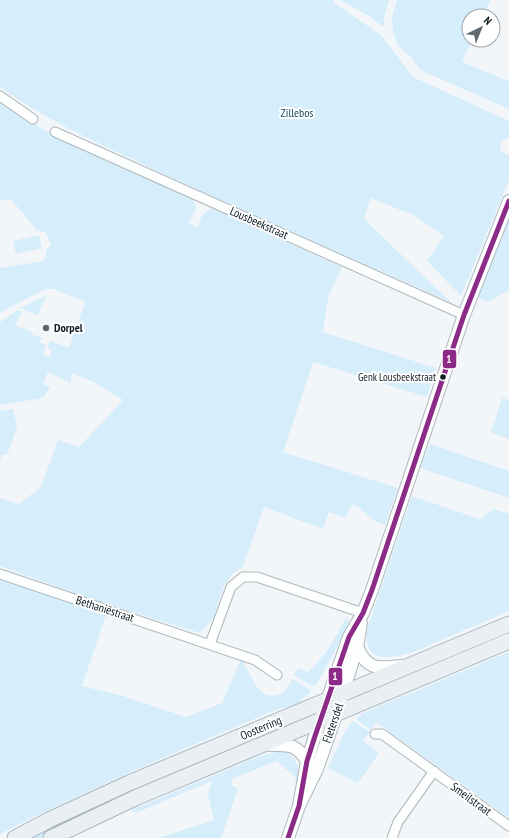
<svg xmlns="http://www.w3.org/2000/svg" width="509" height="838" font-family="'PT Sans Narrow',sans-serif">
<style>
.green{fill:#d6eefc}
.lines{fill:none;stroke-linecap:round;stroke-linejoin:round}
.minor-casing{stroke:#afb6ba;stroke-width:11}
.tertiary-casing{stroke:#afb6ba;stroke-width:14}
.primary-casing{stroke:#a9b5bc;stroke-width:17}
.minor{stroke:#fdfefe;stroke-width:9}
.tertiary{stroke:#fdfefe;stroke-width:12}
.primary{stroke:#e9eff2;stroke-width:15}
.bus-1-casing{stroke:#fff;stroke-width:8}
.bus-1{stroke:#8c2b87;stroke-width:5}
.poi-dot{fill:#5f686e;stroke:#fff;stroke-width:1.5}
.bus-dot{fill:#101c23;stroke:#fff;stroke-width:1.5}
.labels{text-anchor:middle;stroke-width:4;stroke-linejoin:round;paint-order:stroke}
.bus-label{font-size:11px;fill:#101c23;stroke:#fff;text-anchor:end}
.park-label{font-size:12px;fill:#13465d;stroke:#fff}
.street-label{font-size:12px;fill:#101c23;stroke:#fff}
.poi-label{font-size:12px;font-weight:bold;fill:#101c23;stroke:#fff;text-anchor:start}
.line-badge{stroke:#fff;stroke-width:1.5}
.badge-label{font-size:11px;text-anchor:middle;font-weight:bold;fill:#fff}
</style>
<rect width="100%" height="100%" fill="#f3f6f8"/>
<!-- green -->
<path class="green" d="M0 0H334V3L381 35 413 77 509 121V137L501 142 500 151 509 155V180L461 296 427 261 444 236 413 215 371 198 364 219 452 303C348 256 243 213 140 163 92 140 44 119 0 87Z
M340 0H389L384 17V27L369 16Z
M397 0H491L483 16H469V40H472L462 62 509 81V109L420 70 411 57 398 46 393 32 392 16Z
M0 101 28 120 67 143 189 196 193 200 197 207 189 223 197 228 202 215 211 208 342 267 328 298 323 332 436 368 427 397 313 362 283 452 398 488 385 525 373 520 357 506 352 505 345 518 329 512 323 529 264 507 244 564 245 565 232 574 223 588 213 619 200 633 99 602 0 566V498L19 504 41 487 58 440 79 447 123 400 94 382 71 373V383L48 372 43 384 50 387 43 398 0 405V322L18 310 22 312 15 325 32 332 31 334 42 338 40 342 46 345 43 354 49 357 52 350 47 348 50 341 69 348 85 302 54 289H45L0 313V268L44 261 47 249 51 244 45 232 36 230 11 199 0 201Z
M509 219V290L488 302 478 298Z
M39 235 42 248 16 254 13 241Z
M47 295 38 315 20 308Z
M502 398 509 400V439L491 432Z
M13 409 17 427 7 455 3 454 0 460V411Z
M430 444 509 471V498L420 468Z
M412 496 480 519 494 509 509 514V611L411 653C388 658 367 665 366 633Z
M0 578 106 615 82 686 123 696 186 717 222 703 241 659 257 687 266 695C279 697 287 692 292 679L311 690V692L302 699 301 706 291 710 286 707 276 710C183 749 90 788 0 834Z
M347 616 349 620 347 629 317 684 312 686 293 675 299 668 308 672C325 657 336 636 347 616Z
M509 652V818L380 725 376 723 371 730 356 719 363 713Z
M353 721 370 732 363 741 379 753 358 783 328 768 345 731Z
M274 748 292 749 289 754C299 762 300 770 297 782L295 777 276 761 232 779 231 785 238 789 221 838H158L214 820 208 795 212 781 136 813 131 810 260 756 274 753Z
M180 767 183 773 42 838H24Z"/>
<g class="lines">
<defs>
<path id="minor" d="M0 96 33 119
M55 132 464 315
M0 574 255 660 277 675
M210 644 231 587 243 577H257L363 613
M375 734H382L509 826
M392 838 398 822 434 771"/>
<path id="tertiary" d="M357 647C368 671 378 668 401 666
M265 744C285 747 294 740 307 761
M299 806 307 761 315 736 349 637 363 613 372 590 464 315 509 201
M288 838 299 806 317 769 337 712 357 647 361 623"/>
<path id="primary" d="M15 838 51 819 129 783 509 624
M51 838 135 798 509 641"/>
</defs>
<!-- minor casing -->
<use href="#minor" class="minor-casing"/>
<!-- tertiary casing -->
<use href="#tertiary" class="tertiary-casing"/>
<!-- primary casing -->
<use href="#primary" class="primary-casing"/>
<!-- minor -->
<use href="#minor" class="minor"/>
<!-- tertiary -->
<use href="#tertiary" class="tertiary"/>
<!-- primary -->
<use href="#primary" class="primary"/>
<defs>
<path id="bus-1" d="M288 838 299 806 307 761 315 736 349 637 363 613 372 590 464 315 509 201"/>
</defs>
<!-- bus-1 casing -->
<use href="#bus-1" class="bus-1-casing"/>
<!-- bus-1 -->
<use href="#bus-1" class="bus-1"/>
</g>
<!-- markers -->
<circle class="poi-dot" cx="46" cy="328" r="4"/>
<circle class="bus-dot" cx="443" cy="377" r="3.5"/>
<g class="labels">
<!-- bus labels -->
<g class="bus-label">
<text x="436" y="381">Genk Lousbeekstraat</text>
</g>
<!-- park labels -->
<g class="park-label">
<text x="297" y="117">Zillebos</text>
</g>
<!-- street labels -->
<g class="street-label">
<text transform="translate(259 223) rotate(24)" y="4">Lousbeekstraat</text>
<text transform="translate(105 609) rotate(18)" y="4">Bethaniëstraat</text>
<text transform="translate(333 723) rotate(-71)" y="4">Fletersdel</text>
<text transform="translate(261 728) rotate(-23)" y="4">Oosterring</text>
<text transform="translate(471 799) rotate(36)" y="4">Smeilstraat</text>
</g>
<!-- poi labels -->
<g class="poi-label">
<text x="54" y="332">Dorpel</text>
</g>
</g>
<g class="line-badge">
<rect x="442" y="349" width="15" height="20" rx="4" fill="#8c2b87"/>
<rect x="328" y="667" width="15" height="19" rx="4" fill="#8c2b87"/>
</g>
<g class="badge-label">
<text x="449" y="363">1</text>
<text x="335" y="680">1</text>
</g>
<!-- north arrow -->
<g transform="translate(481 28) rotate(43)"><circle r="19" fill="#ffffff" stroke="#9fa4a7"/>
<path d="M0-3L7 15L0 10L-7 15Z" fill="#5f686e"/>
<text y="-6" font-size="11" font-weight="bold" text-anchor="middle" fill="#101c23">N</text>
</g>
</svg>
